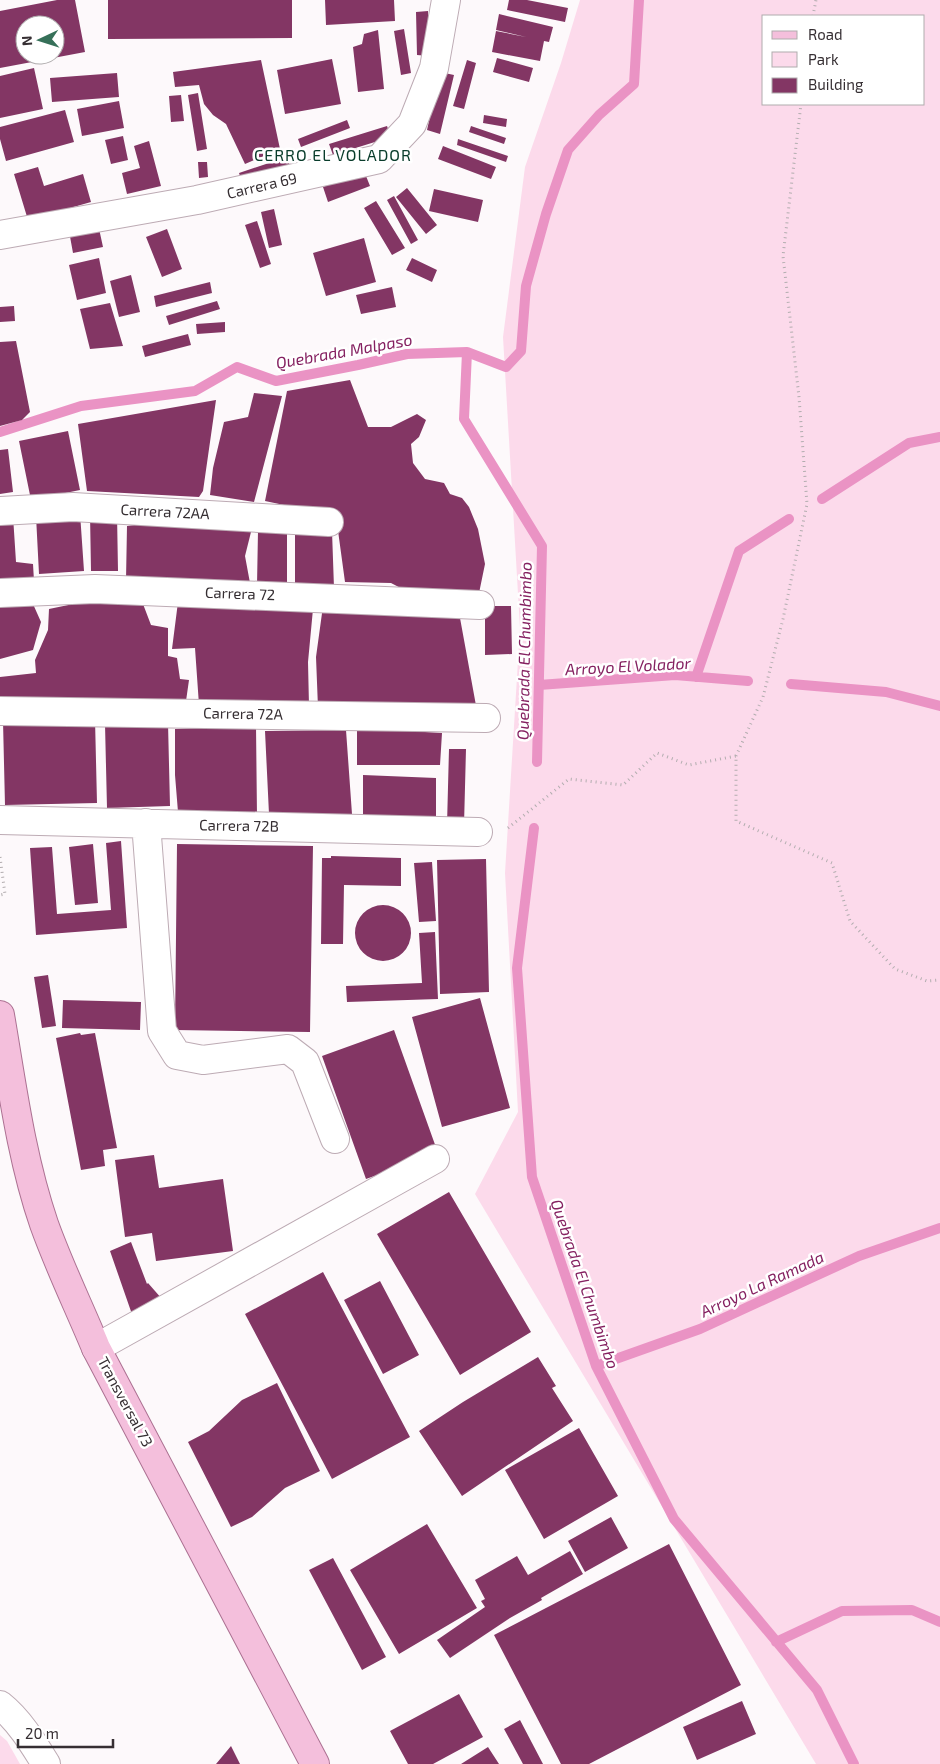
<svg xmlns="http://www.w3.org/2000/svg" width="940" height="1764" font-family="'Exo 2',sans-serif">
<style>
.green{fill:#fcdaeb;fill-rule:evenodd}
.lines{fill:none;stroke-linecap:round;stroke-linejoin:round}
.stream{stroke:#ea93c4;stroke-width:10}
.building{fill:#833664;fill-rule:evenodd}
.minor-casing{stroke:#bdabb4;stroke-width:30}
.major-casing{stroke:#ac7192;stroke-width:30}
.path{stroke:#b2adaf;stroke-width:3;stroke-dasharray:1 4;stroke-linecap:butt}
.minor{stroke:#fff;stroke-width:28}
.major{stroke:#f4bfdc;stroke-width:28}
.labels{text-anchor:middle;stroke-width:5;stroke-linejoin:round;paint-order:stroke}
.street-label{font-size:15px;fill:#362f33;stroke:#fff}
.neighbourhood-label{font-size:16px;letter-spacing:1px;fill:#093c2b;stroke:#fff}
.water-label{font-size:16px;font-style:italic;fill:#852161;stroke:#fff}
</style>
<rect width="100%" height="100%" fill="#fdf9fb"/>
<!-- green -->
<path class="green" d="M580 0H940V1764H816L475 1194 518 1112 505 873 520 628 503 337 525 167 561 63ZM924 16V104H764V16Z
M0 1735 7 1741 20 1764H0Z"/>
<g class="lines">
<!-- stream -->
<path class="stream" d="M467 352 464 419 542 546 537 762
M0 432 81 406 195 391 237 367 276 381 358 365 407 354 467 352 506 367 521 351 526 286 546 214 568 150 599 115 634 84 639 0
M822 499 909 443 940 437
M696 677 739 551 789 519
M791 684 886 692 940 706
M539 685 675 675 748 681
M534 828 517 968 532 1177 596 1366 674 1519 817 1690 854 1764
M596 1366 700 1329 859 1256 940 1228
M776 1642 842 1611 912 1610 940 1622"/>
</g>
<!-- building -->
<path class="building" d="M57 0H75L85 52 0 68V11ZM25 25H55V55H25Z
M108 0H292V38L108 39Z
M325 0H394L395 21 326 25Z
M509 0H527L568 8 565 22 507 10Z
M428 11 429 56 417 55 416 12Z
M499 14 553 27 549 42 544 41 540 61 492 52 496 31 526 37 496 30Z
M404 29 411 73 401 75 394 31Z
M378 30 384 89 358 92 353 47 362 44 364 34Z
M497 58 533 68 529 82 493 72Z
M332 59 341 104 285 114 277 70Z
M261 60 280 149 245 164 226 124 213 115 204 104 199 85 175 87 173 72Z
M467 60 476 63 464 109 453 106Z
M34 68 43 109 0 118V76Z
M440 72 454 75 440 134 427 130Z
M117 73 119 97 52 102 50 78Z
M198 93 207 149 197 151 188 95Z
M181 95 184 121 171 122 169 96Z
M119 101 124 128 82 136 77 109Z
M65 110 74 142 6 161 0 139V127Z
M484 115 507 119 506 127 483 123Z
M347 120 350 128 301 147 298 139Z
M387 126 391 137 333 155 329 144Z
M471 126 506 138 504 144 469 132Z
M123 136 128 160 111 164 105 140Z
M458 139 508 156 506 162 457 145Z
M149 141 161 186 127 194 122 173 140 168 134 146Z
M443 146 496 167 491 179 438 159Z
M287 157 291 169 243 185 239 173Z
M198 162H207L208 177 199 178Z
M38 167 44 186 83 174 91 202 28 220 14 174Z
M364 171 370 186 328 202 323 187Z
M407 188 437 225 426 234 396 197Z
M434 189 483 200 478 222 429 211Z
M394 196 418 240 411 244 387 200Z
M376 201 405 248 392 255 364 208Z
M274 209 282 245 269 248 261 212Z
M257 221 271 264 260 268 245 225Z
M98 224 103 247 73 253 69 231Z
M167 229 182 269 162 277 146 237Z
M364 238 376 282 326 296 313 253Z
M99 258 106 293 77 300 69 265Z
M412 258 437 270 432 282 406 270Z
M131 275 140 312 119 317 110 281Z
M210 282 212 293 156 307 154 296Z
M392 287 396 307 361 314 356 295Z
M217 301 220 309 169 325 166 316Z
M110 303 123 346 90 349 80 309Z
M14 306 15 321 0 322V307Z
M225 322V332L197 334 196 324Z
M188 334 191 345 145 357 142 346Z
M16 341 30 412 22 420 0 426V342Z
M350 380 368 427H391L417 414 426 420 419 437 411 444 413 463 425 479 444 483 450 494 462 498 469 507 478 529 485 564 478 598 416 596 391 583 345 582 336 516 265 501 287 391Z
M254 393 282 396 254 502 210 495 213 468 224 422 248 417Z
M216 400 203 491 199 497 87 491 78 424Z
M68 431 80 490 31 500 19 441Z
M8 449 13 492 0 494V450Z
M80 513 84 571 39 574 36 516Z
M90 514H117L118 571H91Z
M13 516 16 562 33 564 34 581H0V518Z
M171 520 179 527 252 528 245 556 250 583 126 580 127 526Z
M258 531H287V586L257 585Z
M332 531 334 588 295 587V534Z
M103 601 143 604 151 625 168 628V656L177 658 180 679 189 680 186 701 0 698V677L36 673 35 660 48 630 49 609 78 603Z
M178 602 313 609 308 662 309 706 199 705 195 648 172 649Z
M33 604 41 622 33 650 0 659V605Z
M323 606 460 618 477 711 318 708 316 657Z
M485 606H511L512 654 485 655Z
M95 719 97 803 5 805 3 721Z
M168 723 170 806 107 808 105 724Z
M256 726 257 816 178 812 175 775V729Z
M357 728 442 733 440 765H357Z
M346 730 352 814H269L265 731Z
M449 749H466L464 825H447Z
M363 775 436 778V824L363 827Z
M121 841 127 928 36 935 30 848 52 847 57 914 111 910 106 843Z
M93 844 98 903 75 905 69 847Z
M177 844 313 846 310 1032 175 1030Z
M331 856 401 858V886L344 885 343 944H321L322 858H331Z
M486 859 489 992 440 994 437 860Z
M432 862 436 921 419 922 414 863Z
M355 933a28 28 0 1 1 56 0a28 28 0 1 1-56 0Z
M435 932 438 999 347 1002 346 986 422 983 419 933Z
M48 975 56 1026 42 1028 34 977Z
M480 998 510 1108 442 1127 412 1017Z
M63 1000 141 1002 140 1030 62 1028Z
M394 1030 438 1153 366 1179 322 1056Z
M80 1033 81 1035 95 1033 117 1148 103 1150 105 1166 81 1170 56 1038Z
M154 1155 159 1188 223 1179 233 1251 156 1261 152 1233 125 1237 115 1160Z
M449 1192 531 1332 460 1375 377 1234Z
M131 1242 147 1284 148 1283 162 1299 134 1320 110 1251Z
M323 1272 410 1437 332 1479 245 1314Z
M380 1281 419 1355 383 1374 344 1300Z
M538 1357 556 1386 552 1388 573 1421 462 1496 419 1431 463 1402Z
M277 1383 320 1471 285 1488 252 1517 231 1527 188 1442 209 1431 242 1400Z
M579 1428 618 1496 544 1539 505 1470Z
M611 1517 628 1548 585 1572 568 1541Z
M427 1524 477 1608 399 1654 350 1570Z
M669 1544 741 1685 589 1764H561L494 1635Z
M570 1551 583 1574 541 1598 542 1600 510 1618 450 1658 437 1640 485 1607 481 1601 485 1599 475 1580 517 1556 528 1575Z
M333 1558 386 1657 362 1670 309 1570Z
M459 1694 483 1737 433 1764H408L390 1731Z
M742 1701 756 1734 697 1760 683 1727Z
M520 1720 543 1764H523L504 1729Z
M231 1746 240 1764H216Z
M488 1747 499 1764H461Z"/>
<g class="lines">
<defs>
<path id="minor" d="M0 235 197 200 379 159 412 124 434 68 446 0
M0 511 73 507 329 522
M0 593 95 589 480 605
M0 711 486 718
M0 820 478 832
M146 823 162 1031 177 1055 203 1060 288 1049 305 1062 335 1139
M96 1348 435 1159
M0 1705C19 1720 33 1743 46 1764"/>
<path id="major" d="M0 1015C12 1085 21 1157 44 1224 59 1266 79 1307 96 1348L315 1764"/>
</defs>
<!-- minor casing -->
<use href="#minor" class="minor-casing"/>
<!-- major casing -->
<use href="#major" class="major-casing"/>
<!-- path -->
<path class="path" d="M813 16 816 0
M736 756 763 697 783 619 807 504 799 397 783 256 801 104
M508 828 569 779 623 785 657 753 689 765 736 756V821L832 863 850 921 895 969 927 981 940 980
M0 857 5 894 0 895"/>
<!-- minor -->
<use href="#minor" class="minor"/>
<!-- major -->
<use href="#major" class="major"/>
</g>
<g class="labels">
<!-- street labels -->
<g class="street-label">
<text transform="translate(262 186) rotate(-13)" y="5">Carrera 69</text>
<text transform="translate(165 512) rotate(3)" y="5">Carrera 72AA</text>
<text transform="translate(240 594) rotate(2)" y="5">Carrera 72</text>
<text transform="translate(243 714) rotate(1)" y="5">Carrera 72A</text>
<text transform="translate(239 826) rotate(1)" y="5">Carrera 72B</text>
<text transform="translate(125 1402) rotate(62)" y="5">Transversal 73</text>
</g>
<!-- neighbourhood labels -->
<g class="neighbourhood-label">
<text x="333" y="161">CERRO EL VOLADOR</text>
</g>
<!-- water labels -->
<g class="water-label">
<text transform="translate(344 351) rotate(-10)" y="6">Quebrada Malpaso</text>
<text transform="translate(524 651) rotate(-89)" y="6">Quebrada El Chumbimbo</text>
<text transform="translate(628 666) rotate(-3)" y="6">Arroyo El Volador</text>
<text transform="translate(585 1284) rotate(71)" y="6">Quebrada El Chumbimbo</text>
<text transform="translate(762 1284) rotate(-25)" y="6">Arroyo La Ramada</text>
</g>
</g>
<!-- legend -->
<rect x="762" y="15" width="162" height="90" fill="#ffffff" stroke="#afacad"/>
<rect x="772" y="31" width="25" height="8" fill="#f4bfdc" stroke="#afacad"/>
<text x="808" y="40" font-size="15" fill="#362f33">Road</text>
<rect x="772" y="52" width="25" height="15" fill="#fcdaeb" stroke="#afacad"/>
<text x="808" y="65" font-size="15" fill="#362f33">Park</text>
<rect x="772" y="78" width="25" height="15" fill="#833664" stroke="#afacad"/>
<text x="808" y="90" font-size="15" fill="#362f33">Building</text>
<!-- north arrow -->
<g transform="translate(40 40) rotate(266)"><circle r="24" fill="#ffffff" stroke="#afacad"/>
<path d="M0-4L9 19L0 12L-9 19Z" fill="#367059"/>
<text y="-8" font-size="14" font-weight="bold" text-anchor="middle" fill="#362f33">N</text>
</g>
<!-- scale -->
<path d="M18 1739v8h95v-8" fill="none" stroke="#362f33" stroke-width="2.5"/>
<text x="25" y="1739" font-size="15" fill="#362f33" stroke="#ffffff" stroke-width="4" paint-order="stroke">20 m</text>
</svg>
